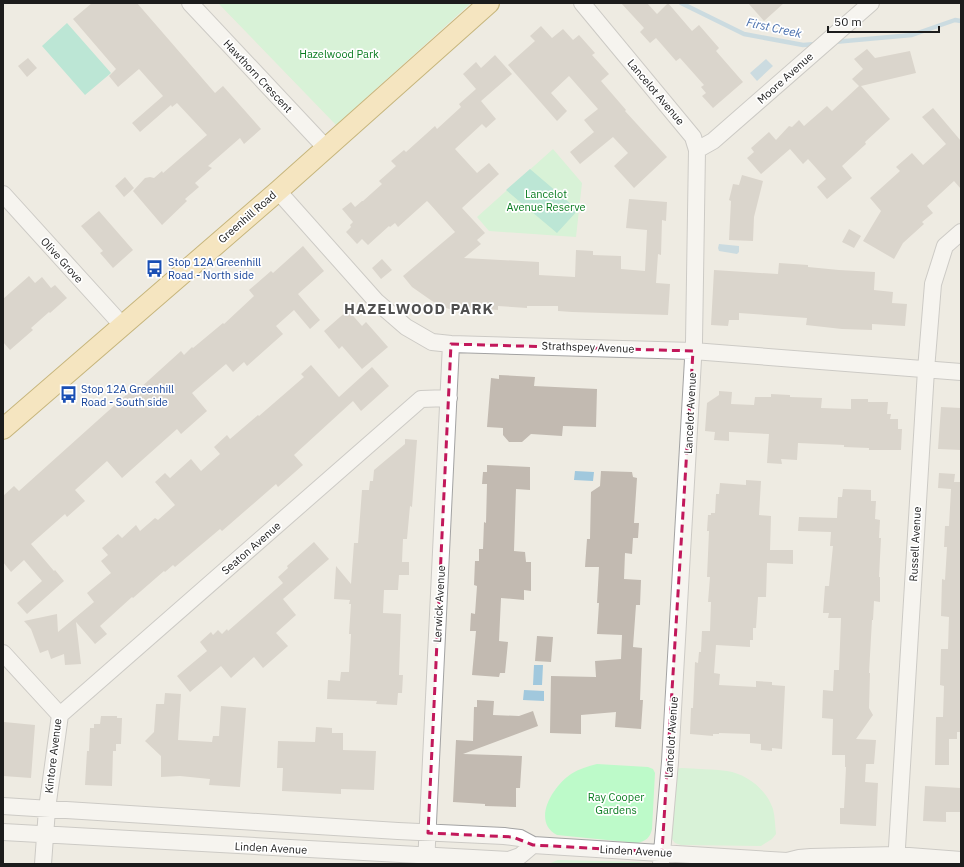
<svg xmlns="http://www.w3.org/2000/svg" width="964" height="867" font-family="'IBM Plex Sans',sans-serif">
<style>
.park{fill:#bdfac9}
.pitch{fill:#7edfc5}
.water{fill:#a1c8dd}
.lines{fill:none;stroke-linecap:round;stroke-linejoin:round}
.stream{stroke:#a1c8dd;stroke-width:4.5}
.building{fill:#c2bab1}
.minor-casing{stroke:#a3a3a3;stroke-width:18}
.major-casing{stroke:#957500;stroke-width:22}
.minor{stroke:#fff;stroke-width:16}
.major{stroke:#fddd98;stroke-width:20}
.marked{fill:none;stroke:#c2185b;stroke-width:3;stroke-dasharray:8 5;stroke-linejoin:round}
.labels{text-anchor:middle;stroke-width:3.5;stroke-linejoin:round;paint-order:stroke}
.park-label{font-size:11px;fill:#097c20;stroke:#fff}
.street-label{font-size:11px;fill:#1c1c1c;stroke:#fff}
.transit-label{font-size:11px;fill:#164399;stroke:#fff;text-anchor:start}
.water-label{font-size:12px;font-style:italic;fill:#486fad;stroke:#fff}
.district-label{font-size:15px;font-weight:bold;letter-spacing:1px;fill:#4f4f4f;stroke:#fff}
</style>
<rect width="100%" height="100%" fill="#eeebe2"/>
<!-- park -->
<path class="park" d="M218 3H471L336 125Z
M553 149 582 183 576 237 489 231 477 217Z
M597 764 648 767 653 769 655 773 652 829C650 838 646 841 637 843L557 835C531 821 553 786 571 774 579 769 588 766 597 764Z
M681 768C696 769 712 769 727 771 747 774 767 790 773 809 775 817 775 825 776 834L772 839 761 846 681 845 675 843 669 835 676 769Z
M558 860 639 862 644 864H548Z"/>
<!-- pitch -->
<path class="pitch" d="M67 23 111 73 85 95 42 46Z
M530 169 578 210 557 233 506 190Z"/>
<!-- water -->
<path class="water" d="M766 59 773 66 757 81 750 73Z
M719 244 739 246V252L737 254 719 251 718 248Z
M575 471 594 472 593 481 574 480Z
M534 665H543L542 685H533Z
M524 690 544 691V701L523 700Z"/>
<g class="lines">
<!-- stream -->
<path class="stream" d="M681 3 744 34 803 45 816 44
M834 42 912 35 955 20 961 21"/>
</g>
<!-- building -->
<path class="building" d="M92 3H137L215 93 223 86 261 129 244 144 240 138 208 166 212 168 195 183 199 187 185 199 187 201 162 225 133 191 145 178 150 177 154 178 162 171 163 173 207 135 177 103 172 107 171 105 140 132 132 123 163 96 139 69 118 87 109 76 116 69 73 19Z
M621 3H647L657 14 668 3 692 31 699 25 719 48 716 51 743 82 713 108 702 96 706 93 701 87 704 85 680 58 676 61 656 38 650 43 640 32 644 28Z
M748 3H784L764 21Z
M541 26 552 38 563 29 573 40 579 35 595 53 592 55 609 74 601 81 626 110 625 111 667 157 634 188 614 166 628 153 613 137 580 164 570 152 594 132 584 120 598 109 569 76 551 93 567 111 557 121 508 65 535 41 530 36Z
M867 49 875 58 910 51 916 73 861 86 890 119 865 142 866 144 842 166 852 178 827 199 817 187 826 179 808 159 803 164 790 149 761 174 747 158 754 152 751 148 769 132 776 140 789 126 792 127 799 120 804 126 827 106 832 111 859 86 852 79 863 69 854 59Z
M495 55 512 74 481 101 496 119 486 128 482 124 455 149 477 173 489 163 499 174 462 208 485 233 477 240 481 244 464 258 539 262V275L575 277 576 250 593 251V255L621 256V269L645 271 647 230 626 228 629 199 667 202 666 221 662 220 661 255 658 254 656 283 670 284 668 315 572 312 558 311V306H527V308L498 306V310L462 307 460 313 441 306 432 301 412 287 403 276 455 232 429 203 427 201 398 227 395 223 390 227 389 226 368 245 362 239 357 244 346 232 351 227 350 225 353 222 342 209 351 202 355 207 362 201H363L382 184 379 181 396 166 391 161 404 150 406 152 435 126 437 129 461 107 459 104 476 89 463 74 476 62 481 68Z
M28 58 37 68 27 77 18 66Z
M933 108 961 141V189L954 181 927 206 933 213 922 222 924 224 903 243 894 259 863 241 881 211 870 198 900 171 896 167 912 153 923 165 946 144 922 117Z
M742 175 763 181 754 217 753 241 729 240 731 201 729 200 733 184 739 185Z
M125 177 134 188 124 197 115 186Z
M99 211 133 250 113 268 100 253 103 251 81 226Z
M849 229 861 236 854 248 842 242Z
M303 246 324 271 298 294 320 320 310 329 294 310 276 326 283 334 247 366 244 362 233 372 226 364 192 393 207 411 181 434 177 429 122 478 107 461 75 490 85 501 67 517 65 514 31 544 54 571 55 570 64 581 27 614 17 603 42 581 24 560 11 572 3 562V496L14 486 19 491 136 386 139 389 181 351 184 355 192 347 193 348 223 323 224 324 254 296 249 290 271 271 273 273Z
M382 259 392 270 381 279 372 268Z
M779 263 808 265V267L839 270 875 272 874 290 893 292 892 303 907 304 905 326 872 324V330L842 329 806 325 807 318 739 313V320H729L728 326 711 325 714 270 778 274Z
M29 276 35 283 42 277 51 288 55 285 67 298 50 313 49 312 31 328 33 330 10 350 3 342V299Z
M348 310 362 326 366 322 388 347 362 369 342 346 339 349 324 331Z
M311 365 339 397 372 367 389 386 361 411 353 401 294 455 303 465 278 487 276 484 222 531 220 529 175 567 173 565 165 572 164 571 133 598 132 597 100 626 107 634 95 644 76 622 81 664 65 665 64 654 51 659 48 650 40 653 31 629 24 621 57 614 58 632 94 602 87 593 111 573 101 561 108 555 102 548 118 534 122 538 136 525 140 531 155 518 158 520 175 505 155 482 165 473 170 478 191 459 201 471 220 454 214 447 227 435 230 439 258 415 259 416 304 377 301 374Z
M499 375 535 377 534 386 597 389 596 427 563 426 562 436 531 434 522 442H509L503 435V428L487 427 491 378 499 379Z
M719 391 732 392 731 404 754 405 755 397H771V394L790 395V397L822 398 821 408 851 409V399H868V402H888L887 414H891L890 419H898V429H902L901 450H869V448L844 447V445L798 443 797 460 781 459 782 464 767 463 769 434 729 432V441L714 440 715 432 705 431 707 403 719 395Z
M941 407 961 408V450L938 449Z
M405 439 417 440 412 507 410 506 407 539H403L402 562H409V575H399L398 590H384L383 613 401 614 399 675H403L402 693H398L397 705 376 704 377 701 327 699 328 680 340 681 341 672H349L351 634H349L351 604H349L350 600 334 599 336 566 351 584 354 543H358L362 490H369L370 481H373L374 470 405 444Z
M487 465 530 467V490L516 489 514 551 525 552 526 562H531V591L524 590V600L501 598 499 641 508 642 505 673H500L499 677 472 675 476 631H470L471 613 475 614 477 586 474 585 475 561H479V549H483L484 522 486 523 487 484H482L483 472H487Z
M601 471 632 472 633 477 637 478 634 523H639L638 538H633L632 554 625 553 624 579 641 580 640 605H636L633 647 642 648 640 700H643L641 729 615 727 616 712 581 715V734L550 733 551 676 596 677 595 661 621 659 622 635 597 634 599 603H597L599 567H585L587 539H590L591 492 600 486Z
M939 473 955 474 954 482H961V732H957V739H949V765H935L936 717H943L944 686 940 685 941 649H948L949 617 941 616 942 579 945 580 947 547H944L945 526H949L951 489 938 488Z
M746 480 761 481 759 515 771 516 770 550H793V564L767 563 766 597H758L756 628H753V640H750V647L716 645 714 673 720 674 719 685 756 687V681L772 682V685L785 686 782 749 772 748V751L761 750V744L750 743V734L719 733V734H713V736L690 734 691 708H693L695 662 698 663 699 652H701L702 631H710L711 602H708L710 577H707L709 531H707L708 515H711V513H715L716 494H719L720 483 746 485Z
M843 489 871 490V501H876L875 519 880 520 879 538H881L879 577H880V602L874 601 873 620H872L869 673H870L869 708 873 715 856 739 876 740 874 764H866L865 782 878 783 876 826 840 824V808H844L846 767H845V755H832L833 719 822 718 823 690 833 691 834 670H839L841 618H828L829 613H823L825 586H829L833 546H830L831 532 798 531 799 517 837 518 838 497H842Z
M314 542 329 559 283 599 296 615 276 633 288 646 263 668 254 657 231 678 221 666 190 692 177 676 207 651 200 642 211 632 213 635 218 630 222 634 227 629 228 631 283 583 278 577 288 568 287 566Z
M537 636 553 637 551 662 535 661Z
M165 693 181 694 178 740 212 742 213 736H219L221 706 246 708 240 787 209 785 210 779 180 776 161 777V756L145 741 154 732 156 704H164Z
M477 700 494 701 493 715 519 716 533 711 538 726 463 754 522 756 520 788H516V807L485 806V804L453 802 456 740 473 741 474 707H477Z
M101 716H117V718H122L121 744H116V751H113L112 786 85 785 87 751H89L90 728H94V724H100Z
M4 722 35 725 31 778 3 776Z
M316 727 332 728V733H343V750L376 751 374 790 341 789V794L282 791 283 768H277L278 741 315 742Z
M925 786 961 788V812H946V822L923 821Z"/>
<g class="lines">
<defs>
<path id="minor" d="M190 3 326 148
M582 3 693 137 697 150 694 342 670 762 661 864
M697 150 713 141 871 3
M278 191 376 301 406 327 432 342 451 344 693 351 961 372
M3 194 122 325
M3 653 60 715 47 809 43 864
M60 715 421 399 449 398
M3 806 398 831 504 836 520 838 533 845 787 861 799 858 811 857 896 855 961 860
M3 832 509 860 520 856 533 845
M426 864 451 344
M896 864 926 370 933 284 945 246 961 232"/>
<path id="major" d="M3 429 278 191 489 3"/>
</defs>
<!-- minor casing -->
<use href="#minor" class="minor-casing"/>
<!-- major casing -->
<use href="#major" class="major-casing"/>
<!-- minor -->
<use href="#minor" class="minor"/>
<!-- major -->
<use href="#major" class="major"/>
</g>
<!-- marked area -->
<path d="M0 0H964V867H0ZM451 344 693 351 662 852 533 845 513 837 428 833Z" fill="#eeebe2" fill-opacity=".55" fill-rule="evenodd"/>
<path class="marked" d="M451 344 693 351 662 852 533 845 513 837 428 833Z"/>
<!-- icons -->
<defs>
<symbol id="bus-bare" viewBox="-9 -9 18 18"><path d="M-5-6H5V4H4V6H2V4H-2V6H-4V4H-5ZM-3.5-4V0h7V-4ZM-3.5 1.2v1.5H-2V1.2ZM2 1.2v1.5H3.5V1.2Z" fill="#1a4fb4" stroke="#fff" stroke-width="2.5" paint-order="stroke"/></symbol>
</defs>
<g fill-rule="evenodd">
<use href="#bus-bare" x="142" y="256" width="25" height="25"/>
<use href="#bus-bare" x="56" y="382" width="25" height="25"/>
</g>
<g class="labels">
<!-- park labels -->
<g class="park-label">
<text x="339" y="58">Hazelwood Park</text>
<text x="546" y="198">Lancelot<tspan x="546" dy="13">Avenue Reserve</tspan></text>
<text x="616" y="801">Ray Cooper<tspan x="616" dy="13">Gardens</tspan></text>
</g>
<!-- street labels -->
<g class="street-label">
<text transform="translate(258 76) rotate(47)" y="4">Hawthorn Crescent</text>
<text transform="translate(785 78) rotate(-42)" y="4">Moore Avenue</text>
<text transform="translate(656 92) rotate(50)" y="4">Lancelot Avenue</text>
<text transform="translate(247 217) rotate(-41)" y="4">Greenhill Road</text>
<text transform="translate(62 260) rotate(48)" y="4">Olive Grove</text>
<text transform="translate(588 347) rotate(2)" y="4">Strathspey Avenue</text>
<text transform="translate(690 413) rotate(-87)" y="4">Lancelot Avenue</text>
<text transform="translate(915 544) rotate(-87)" y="4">Russell Avenue</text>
<text transform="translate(251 548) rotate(-41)" y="4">Seaton Avenue</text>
<text transform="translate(439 604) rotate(-87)" y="4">Lerwick Avenue</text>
<text transform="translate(671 737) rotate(-86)" y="4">Lancelot Avenue</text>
<text transform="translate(53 756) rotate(-83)" y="4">Kintore Avenue</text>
<text transform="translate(271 848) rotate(3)" y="4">Linden Avenue</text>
<text transform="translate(636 851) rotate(3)" y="4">Linden Avenue</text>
</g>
<!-- transit labels -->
<g class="transit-label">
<text x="168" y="266">Stop 12A Greenhill<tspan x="168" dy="13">Road - North side</tspan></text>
<text x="81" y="393">Stop 12A Greenhill<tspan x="81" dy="13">Road - South side</tspan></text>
</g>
<!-- water labels -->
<g class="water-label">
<text transform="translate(774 28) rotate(12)" y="4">First Creek</text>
</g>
<!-- district labels -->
<g class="district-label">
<text x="419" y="314">HAZELWOOD PARK</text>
</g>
</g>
<!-- border -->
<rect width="964" height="867" fill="none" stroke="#1c1c1c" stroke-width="8"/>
<!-- scale -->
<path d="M828 26v6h111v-6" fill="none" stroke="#1c1c1c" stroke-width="2"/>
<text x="834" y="26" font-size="12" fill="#1c1c1c" stroke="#ffffff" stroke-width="3" paint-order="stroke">50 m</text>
</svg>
